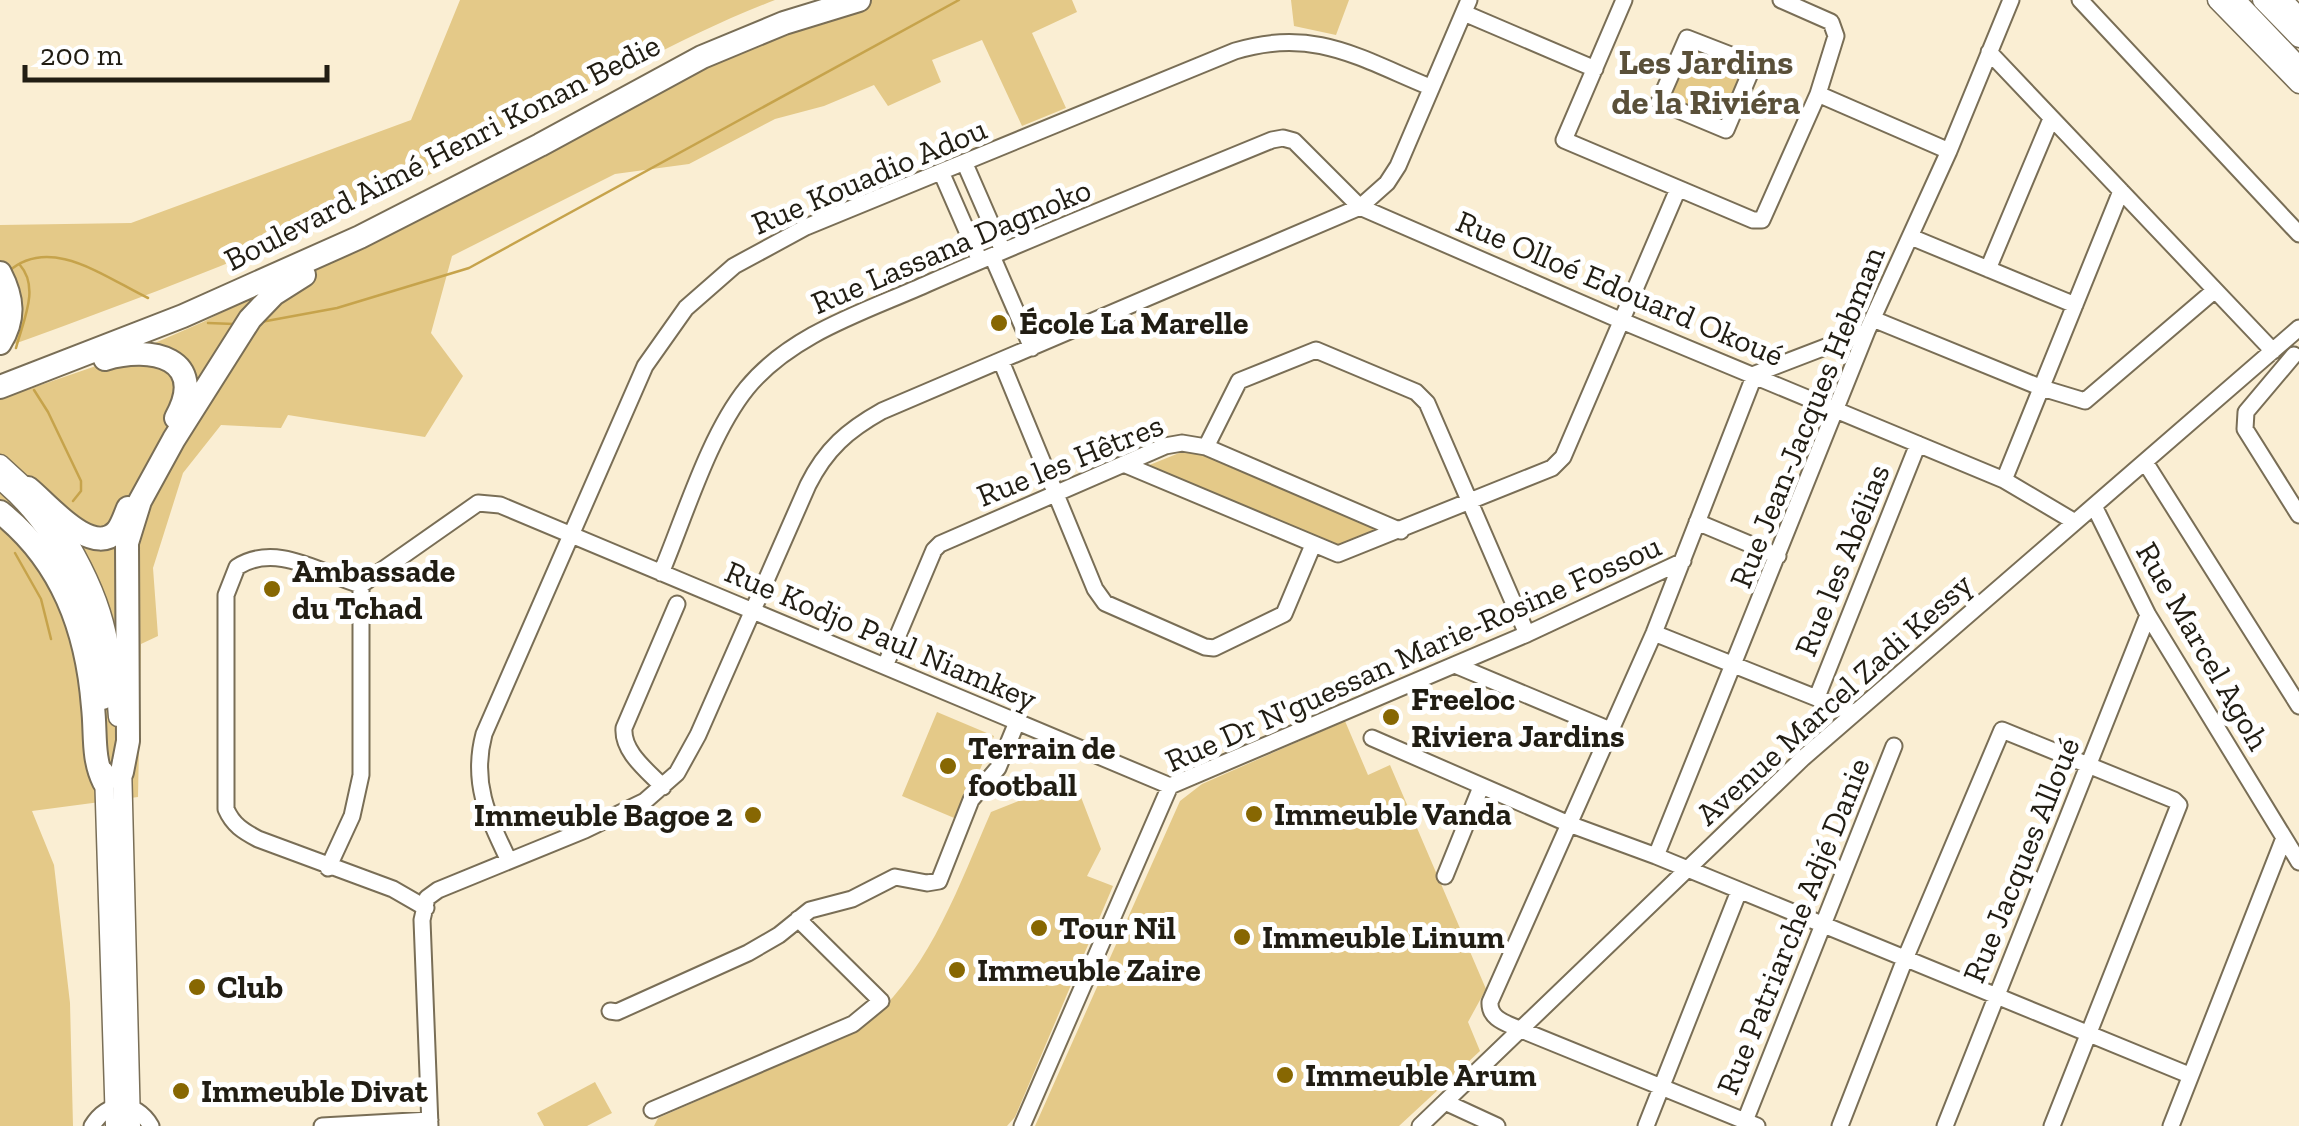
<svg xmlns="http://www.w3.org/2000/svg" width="2299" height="1126" font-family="'Zilla Slab',serif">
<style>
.green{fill:#e4c988}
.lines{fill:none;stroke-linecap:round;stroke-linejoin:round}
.stream{stroke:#c6a34b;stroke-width:2.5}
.minor-casing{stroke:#796e56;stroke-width:19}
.major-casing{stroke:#796e56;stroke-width:21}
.highway-casing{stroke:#796e56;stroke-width:26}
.minor{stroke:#fff;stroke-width:15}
.major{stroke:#fff;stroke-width:18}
.highway{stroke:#fff;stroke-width:22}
.poi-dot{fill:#876702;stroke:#fff;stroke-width:4}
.labels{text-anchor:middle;stroke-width:10;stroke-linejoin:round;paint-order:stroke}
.street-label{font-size:32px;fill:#211d13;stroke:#fff}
.poi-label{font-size:32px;font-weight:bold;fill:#211d13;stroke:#fff;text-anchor:start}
.neighbourhood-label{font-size:35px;font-weight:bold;fill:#5a5039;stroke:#fff}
</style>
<rect width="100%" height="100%" fill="#faeed3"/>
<!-- green -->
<path class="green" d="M460 0H775C643 51 524 131 395 191 266 251 134 301 0 349V225L131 223 411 120Z
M867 0H1072L1077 12 1032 33 1066 108 1022 126 982 40 932 60 941 82 888 106 874 85 824 106 775 119 689 164 615 174 452 256 431 333 463 376 425 437 288 415 281 428 221 425 183 473 153 568 158 636 141 644 138 797 32 811 54 865 70 1003 73 1126H0V399L125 356 203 322 543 148 721 51Z
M1291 0H1349L1336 35 1294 26Z
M1688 40 1751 67 1725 128 1662 101Z
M1194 447 1391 529 1344 549 1147 466Z
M937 712 994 736 959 820 902 796Z
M1345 721 1368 775 1390 765 1486 989 1468 1022 1480 1051 1399 1126H1035L1180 801 1202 784Z
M1074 779 1101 849 1087 876 1113 886 1015 1117 1007 1126H654L658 1118 857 1031C927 978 957 890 991 812Z
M595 1082 612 1113 587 1126H544L537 1113Z"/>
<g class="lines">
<!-- stream -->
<path class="stream" d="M8 272C50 234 106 278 148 298
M261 322 337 308 469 268 959 0
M208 323 234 324
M16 348C23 321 40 288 20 265
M34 390 48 412 81 481V491L73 501
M15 553 41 599 51 639"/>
<defs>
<path id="minor" d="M1624 0 1564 140 1753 220H1762L1818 94 1836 36 1831 22 1781 0
M2080 0 2299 234
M1464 13 1595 69
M1687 38 1754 64 1726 130 1659 102Z
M1989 52 2273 351
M1818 94 1949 151
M965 164 1003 251
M942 174 980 261
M1911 237 2075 305
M992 256 1032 348
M1988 269 2051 119
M1873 319 2042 388 2085 401 2215 290
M2294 355 2246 412 2245 429 2299 515
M1001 361 1095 589 1105 603 1205 647 1214 648 1284 614 1313 545
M1206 447 1239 381 1316 350 1416 392 1427 403 1527 634
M2145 462 2299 706
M1126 465 1338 554 1552 468 1563 457 1678 189
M2004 480 2121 191
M2094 506 2148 615 2299 862
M1697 522 1778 556
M661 573C685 516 709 435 747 388 792 333 867 311 929 283 1043 233 1158 187 1272 140L1283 138 1294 141 1360 207 1622 321 2004 480 2075 522
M1654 633 1854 713
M1455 665 1610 730
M885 666 934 550 940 544 1165 446 1182 443 1206 447 1401 531
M1817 697 1918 444
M1372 738 1569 824 1656 856 2189 1075
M663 787C648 771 622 752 624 728L677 604
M1656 856 1867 331 1949 151 2011 0
M509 861C488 817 471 783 484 734L645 366 686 308 734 266 806 227 1235 51C1314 27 1359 58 1430 87
M328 868 352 816 361 775V585
M1445 876 1481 787
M426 908 393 889 258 839C243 831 233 825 226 809V595L237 567C276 542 320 573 361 585L478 503 500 505 1170 786
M610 1011 617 1012 748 953 779 935 810 910 852 899 895 877 927 883 939 881 971 800 998 768 1017 722
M1445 1102 1497 1126
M652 1110 853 1024 881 1001 798 919
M92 1126C107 1101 135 1099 151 1126
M322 1126 430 1120
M430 1126 422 920 427 898 438 890 585 830 645 801 677 773 698 735 808 485C826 449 848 430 882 411L1360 207 1387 183 1398 166 1469 0
M1022 1126 1170 786 1527 634 1683 561
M1420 1126 1803 758 2299 328
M1646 1126 1739 891
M1743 1126 1894 746
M1757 1126 1519 1029C1506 1023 1489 1019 1490 1002L1654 633 1755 374 1867 331
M1840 1126 1905 959 2002 730 2174 800 2179 805 2052 1126
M1945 1126 2148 615
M2171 1126 2284 838"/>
<path id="major" d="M2217 0 2299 84
M2236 0 2299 66
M2262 0 2299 38
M2283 0 2299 17
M0 464 36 497
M0 480C65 533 98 618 103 700
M53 517C100 589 112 632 118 717
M122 763 131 1126
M104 771 115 1126"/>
<path id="highway" d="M0 273C13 298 15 319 0 343
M105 359C151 345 209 358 176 418
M0 387 183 316 360 237 540 145 702 57 784 23 859 0
M28 488C46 502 92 559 117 531 122 525 125 515 128 508
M0 512C62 561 87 630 93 707 96 733 92 758 104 782
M122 772 128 741 127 543 140 501 174 439 250 319 274 294 304 275"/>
</defs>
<!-- minor casing -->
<use href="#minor" class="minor-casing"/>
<!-- major casing -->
<use href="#major" class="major-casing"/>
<!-- highway casing -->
<use href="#highway" class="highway-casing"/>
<!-- minor -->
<use href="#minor" class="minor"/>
<!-- major -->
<use href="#major" class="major"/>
<!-- highway -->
<use href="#highway" class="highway"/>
</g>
<!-- markers -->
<g class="poi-dot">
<circle cx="999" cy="323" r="10"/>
<circle cx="272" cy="589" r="10"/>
<circle cx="1391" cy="717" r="10"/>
<circle cx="948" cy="766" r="10"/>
<circle cx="1254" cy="814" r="10"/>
<circle cx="753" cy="815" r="10"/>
<circle cx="1039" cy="928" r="10"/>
<circle cx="1242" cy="937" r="10"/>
<circle cx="957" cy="970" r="10"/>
<circle cx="197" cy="987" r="10"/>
<circle cx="1285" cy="1075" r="10"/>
<circle cx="181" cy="1091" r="10"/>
</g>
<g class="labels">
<!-- street labels -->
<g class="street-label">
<text transform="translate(442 152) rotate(-27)" y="11">Boulevard Aimé Henri Konan Bedie</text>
<text transform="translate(869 176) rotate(-23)" y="11">Rue Kouadio Adou</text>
<text transform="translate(951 246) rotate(-23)" y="11">Rue Lassana Dagnoko</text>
<text transform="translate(1620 288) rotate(23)" y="11">Rue Olloé Edouard Okoué</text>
<text transform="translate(1807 417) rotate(-68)" y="11">Rue Jean-Jacques Hebman</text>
<text transform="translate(1070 460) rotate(-22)" y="11">Rue les Hêtres</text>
<text transform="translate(1842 560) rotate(-68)" y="11">Rue les Abélias</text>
<text transform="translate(881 635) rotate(23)" y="11">Rue Kodjo Paul Niamkey</text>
<text transform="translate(2203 646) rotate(60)" y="11">Rue Marcel Agoh</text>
<text transform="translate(1413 653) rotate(-24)" y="11">Rue Dr N'guessan Marie-Rosine Fossou</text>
<text transform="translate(1834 699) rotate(-42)" y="11">Avenue Marcel Zadi Kessy</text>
<text transform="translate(2021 860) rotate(-68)" y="11">Rue Jacques Alloué</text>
<text transform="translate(1793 926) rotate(-68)" y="11">Rue Patriarche Adjé Danie</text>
</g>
<!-- poi labels -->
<g class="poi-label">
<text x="1019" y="334">École La Marelle</text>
<text x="292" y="582">Ambassade<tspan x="292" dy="37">du Tchad</tspan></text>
<text x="1411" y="710">Freeloc<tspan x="1411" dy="37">Riviera Jardins</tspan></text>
<text x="968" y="759">Terrain de<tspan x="968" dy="37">football</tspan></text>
<text x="1274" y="825">Immeuble Vanda</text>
<text x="733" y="826" text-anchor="end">Immeuble Bagoe 2</text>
<text x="1059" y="939">Tour Nil</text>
<text x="1262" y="948">Immeuble Linum</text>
<text x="977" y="981">Immeuble Zaire</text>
<text x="217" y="998">Club</text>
<text x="1305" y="1086">Immeuble Arum</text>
<text x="201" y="1102">Immeuble Divat</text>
</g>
<!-- neighbourhood labels -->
<g class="neighbourhood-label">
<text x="1706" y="74">Les Jardins<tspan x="1706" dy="40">de la Riviéra</tspan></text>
</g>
</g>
<!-- scale -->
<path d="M25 65v15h302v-15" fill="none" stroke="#211d13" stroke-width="5"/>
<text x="40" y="65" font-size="30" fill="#211d13" stroke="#ffffff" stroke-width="8" paint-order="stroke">200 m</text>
</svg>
